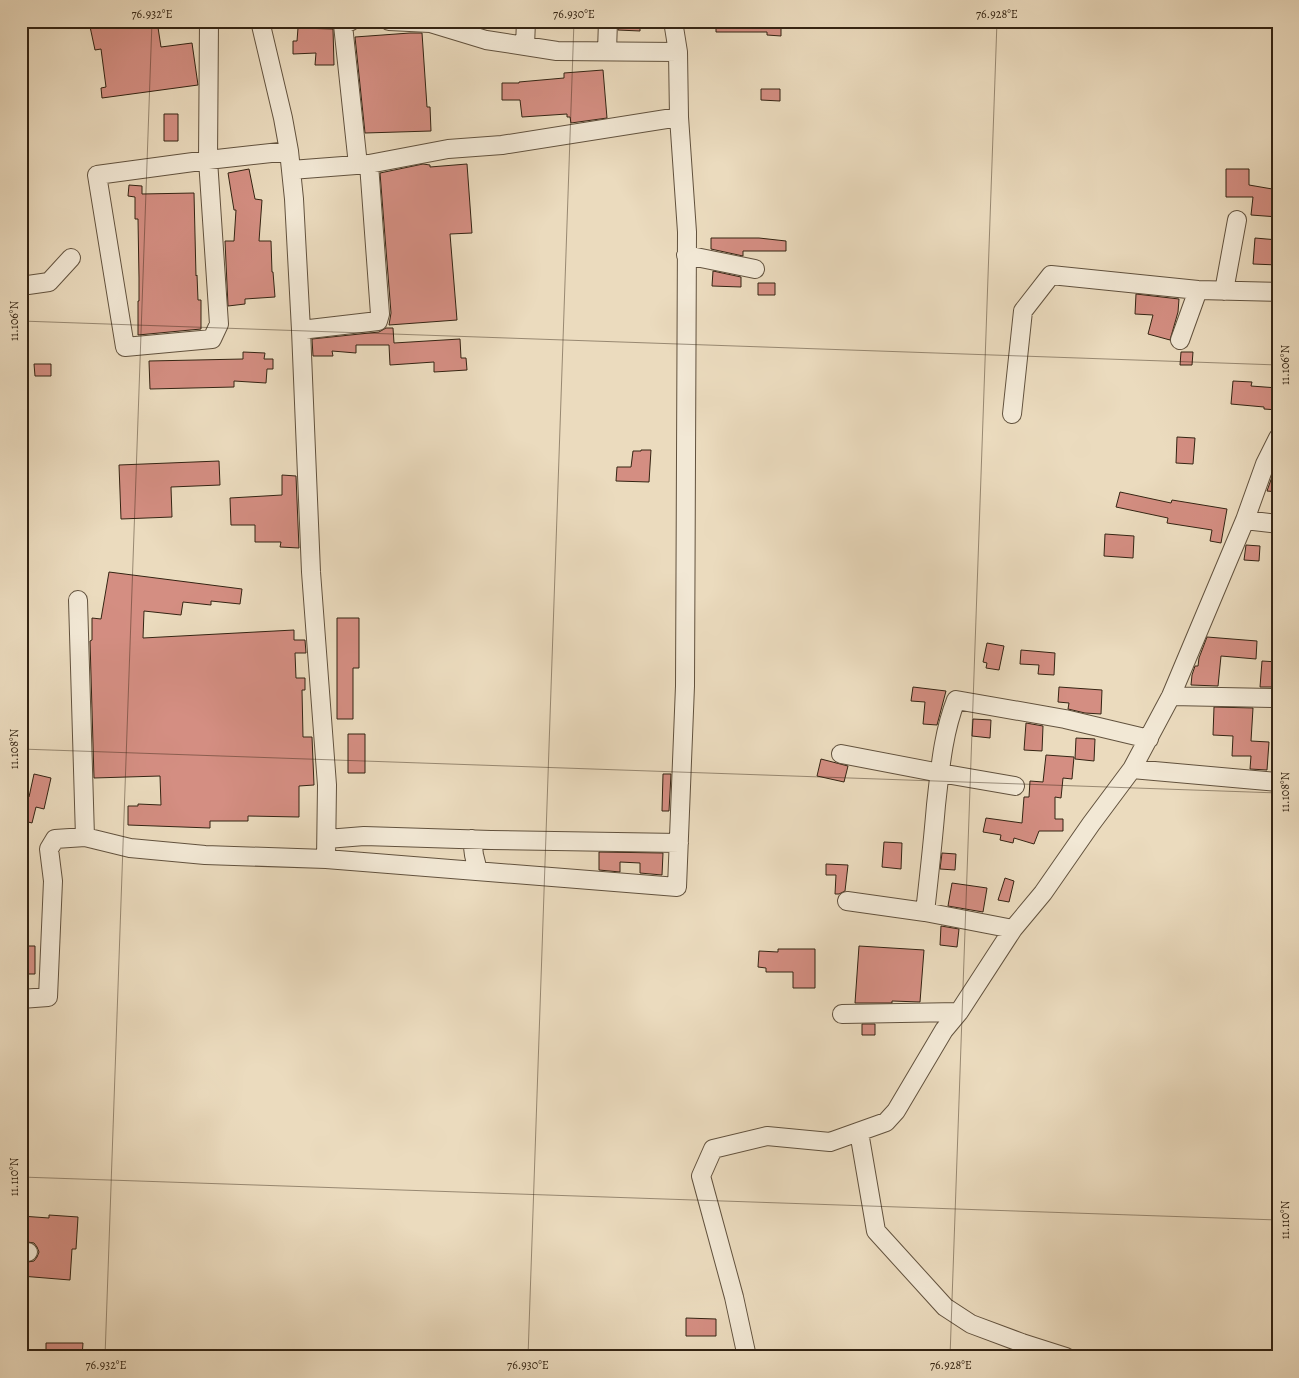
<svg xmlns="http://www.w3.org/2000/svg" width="1299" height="1378" font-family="Alegreya,serif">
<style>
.building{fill:#d48e82;stroke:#342413}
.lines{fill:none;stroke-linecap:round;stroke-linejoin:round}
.minor-casing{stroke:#62523e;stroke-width:20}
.minor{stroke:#f2e8d5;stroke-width:18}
.ticks{fill:none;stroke:#342413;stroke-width:1;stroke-opacity:0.45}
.neatline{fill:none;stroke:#342413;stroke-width:2}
.ticks-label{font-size:12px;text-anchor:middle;fill:#342413}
</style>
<rect width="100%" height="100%" fill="#ebdbbe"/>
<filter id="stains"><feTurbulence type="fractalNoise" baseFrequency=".004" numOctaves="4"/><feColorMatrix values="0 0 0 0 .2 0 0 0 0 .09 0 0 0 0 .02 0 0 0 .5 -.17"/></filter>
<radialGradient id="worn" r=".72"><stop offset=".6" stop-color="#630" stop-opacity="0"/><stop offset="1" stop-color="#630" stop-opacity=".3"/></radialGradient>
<!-- building -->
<path class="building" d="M95 21H157L161 47 192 43 198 85 102 98 101 88 106 87 101 49 95 50 89 22Z
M619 21H640V31L618 30Z
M716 21H781V36L767 35V32H716Z
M298 28 333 29 334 65H315L316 53 293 54V41H297Z
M410 33H422L427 107H430L431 131 365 133 355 37Z
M603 70 607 118 571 123 570 117H567V114L522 117 520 100H502V83H519V82L564 78V73Z
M761 89H780V101L761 100Z
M164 114H178V141H164Z
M423 164 430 165V167L467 164 472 233 450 234 457 320 389 325 391 313 380 173Z
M249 169 255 199 262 200 259 241H271L272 272H273L275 297 245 299V304L228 306 225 241H234L236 210H234L228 173Z
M1226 169H1249V185L1278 190V217L1251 215 1253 197H1226Z
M129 185 142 186V194L194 193 196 276 197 275 198 300H201V329L138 335V301H139V278L138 219H135V197L128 196Z
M711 238H759L786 241V251H743V256L711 249Z
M1255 238 1278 240V265L1253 264Z
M713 271 741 277V287L712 286Z
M758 283H775V295H758Z
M1136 294 1179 299 1178 312 1170 340 1148 334 1153 315 1135 314Z
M386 328H393L394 343 460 339 461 358H466L467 370 434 372V362L390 365 389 345H356V353L332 351 333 356H313L312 339 379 332Z
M243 352 265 353 264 359H273V369H267L266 383 234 381V387L150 389 149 361 243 359Z
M1181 352H1193L1192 365H1180Z
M34 364H51V376H35Z
M1233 381 1252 382 1251 386 1278 388V410L1264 409V407L1231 404Z
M1177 437 1195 438 1193 464 1176 463Z
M641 450H651L649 482 616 481 617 467H631L633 451H641Z
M219 461 220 485 171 487 172 517 121 519 119 465Z
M1273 474H1278V492L1267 491Z
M282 475 296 476 299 548 280 547 281 542H255V525H231L230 498 282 495Z
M1120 492 1171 503 1172 500 1227 509 1221 543 1210 541 1212 530 1167 523 1168 518 1116 507Z
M1105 534 1134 536 1133 558 1104 556Z
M1246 545 1260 546 1259 561 1244 560Z
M109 572 242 589 240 604 211 601V605L183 602 181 615 144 611 143 638 294 630V640H305L306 653H295L296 678H305V690H302L303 737H312L314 785 299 786V817L248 816V821H210V828L128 825V806H138V804L161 805 160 776 94 778 90 641 92 640V618L101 619Z
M337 618H359V668H353V719H337Z
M1207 637 1257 641 1256 659 1221 656 1218 686 1191 685 1192 675 1195 666H1198L1199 658Z
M987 643 1004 646 999 670 986 668 987 663 983 662Z
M1021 650 1055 653 1054 675 1038 674 1039 665 1020 664Z
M1262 661 1278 662 1276 687H1260Z
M913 687 946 691 937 725 923 724 925 702 911 701Z
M1059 687 1102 690 1101 714 1085 713 1068 709 1069 703 1058 702Z
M1214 707 1253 708 1251 741 1269 742 1267 770 1250 769 1251 756H1232L1233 736 1213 735Z
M973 719 991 720 990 738 972 736Z
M1026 723 1043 726 1042 751 1024 750Z
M348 734H365V773H348Z
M1076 738 1095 739 1094 761 1075 759Z
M1046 755 1074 757 1072 779 1063 778 1061 798 1055 797V819H1063V831H1039L1034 844 1014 838 1013 843 1000 840 1001 835 983 832 986 818 1022 823 1024 797H1029L1030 781 1043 782Z
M821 759 848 766 844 782 817 776Z
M34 774 51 778 44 809 36 807 32 823 21 820V808L24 796 29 797Z
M663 774H671L669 811H662Z
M884 842 902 843 901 869 882 867Z
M599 852 663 853 662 875 640 873V863L620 862V872L599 870Z
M942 853 956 854 955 870 940 869Z
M826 864 848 865 845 891 839 894H835L836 875H826Z
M1005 878 1014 881 1009 902 998 900Z
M952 883 987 888 983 912 948 906Z
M941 926 959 929 957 947 940 945Z
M21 946H35V974H21Z
M859 946 924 950 920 1002 892 1001V1003H855Z
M778 949H815V988H793V972H766V968L758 967 759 951 778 952Z
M862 1024H875V1035H862Z
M49 1215 78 1217 76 1249H72L70 1280 21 1276V1263L34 1261 37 1257 39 1252 37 1247 34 1243 21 1241V1216L49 1218Z
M686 1318 716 1319V1336H686Z
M46 1343H83L82 1357H46Z"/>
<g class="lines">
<defs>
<path id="minor" d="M209 21 208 160 219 324 212 339 125 347 97 175 208 160 289 151 283 118 260 21
M351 21 343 25 358 165
M389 21 430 23 486 40 557 51 678 52
M525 46 526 21
M607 51 608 21
M291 170 369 164 448 149 502 145 679 117 678 52 673 21
M686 255 755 269
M21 286 49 282 71 258
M1224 291 1237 220
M301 330 378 321 380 314 369 164
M1180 340 1198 290
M1012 414 1023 311 1051 275 1198 290 1278 292
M1245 520 1278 524
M78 600 85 837
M1171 696 1278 698
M841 754 940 773 1015 786
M1132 769 1278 782
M327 839 364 836 491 840 679 843
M472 839 474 855 478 871
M326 859 677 887 685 686 687 232 679 117
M847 901 925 912 1013 929
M925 912C929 877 933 841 936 805 940 770 943 733 956 700L1065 719 1149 739
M21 999 48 997 53 881 49 849 55 839 85 837 130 848 205 855 326 859 327 785 311 572 301 330 294 199 289 151
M842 1014 959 1012
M859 1132 876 1231 945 1307 971 1324 1022 1343 1066 1357
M21 1252H28
M747 1357 734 1297 701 1176 713 1149 767 1136 830 1142 886 1122 896 1111 944 1030 959 1012 1013 929 1043 893 1091 824 1132 769 1171 696 1245 520 1265 464 1278 438"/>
</defs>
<!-- minor casing -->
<use href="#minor" class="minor-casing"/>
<!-- minor -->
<use href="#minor" class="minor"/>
</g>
<!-- ticks -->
<path class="ticks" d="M21 321 1278 365M21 749 1278 793M21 1177 1278 1220M105 1357 152 21M528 1357 574 21M950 1357 997 21"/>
<!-- margin -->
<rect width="1299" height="1378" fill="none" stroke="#ebdbbe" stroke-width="55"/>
<rect x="28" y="28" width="1244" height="1322" class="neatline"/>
<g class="ticks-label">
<text x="152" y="18">76.932°E</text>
<text x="574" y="18">76.930°E</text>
<text x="997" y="18">76.928°E</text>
<text transform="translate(14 321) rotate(-90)" y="4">11.106°N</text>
<text transform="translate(1285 365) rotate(-90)" y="4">11.106°N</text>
<text transform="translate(14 749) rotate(-90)" y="4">11.108°N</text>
<text transform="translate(1285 792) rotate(-90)" y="4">11.108°N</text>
<text transform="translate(14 1177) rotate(-90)" y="4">11.110°N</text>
<text transform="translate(1285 1220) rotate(-90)" y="4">11.110°N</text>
<text x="106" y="1369">76.932°E</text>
<text x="528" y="1369">76.930°E</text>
<text x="951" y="1369">76.928°E</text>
</g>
<rect width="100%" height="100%" filter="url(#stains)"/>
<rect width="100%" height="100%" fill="url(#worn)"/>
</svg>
